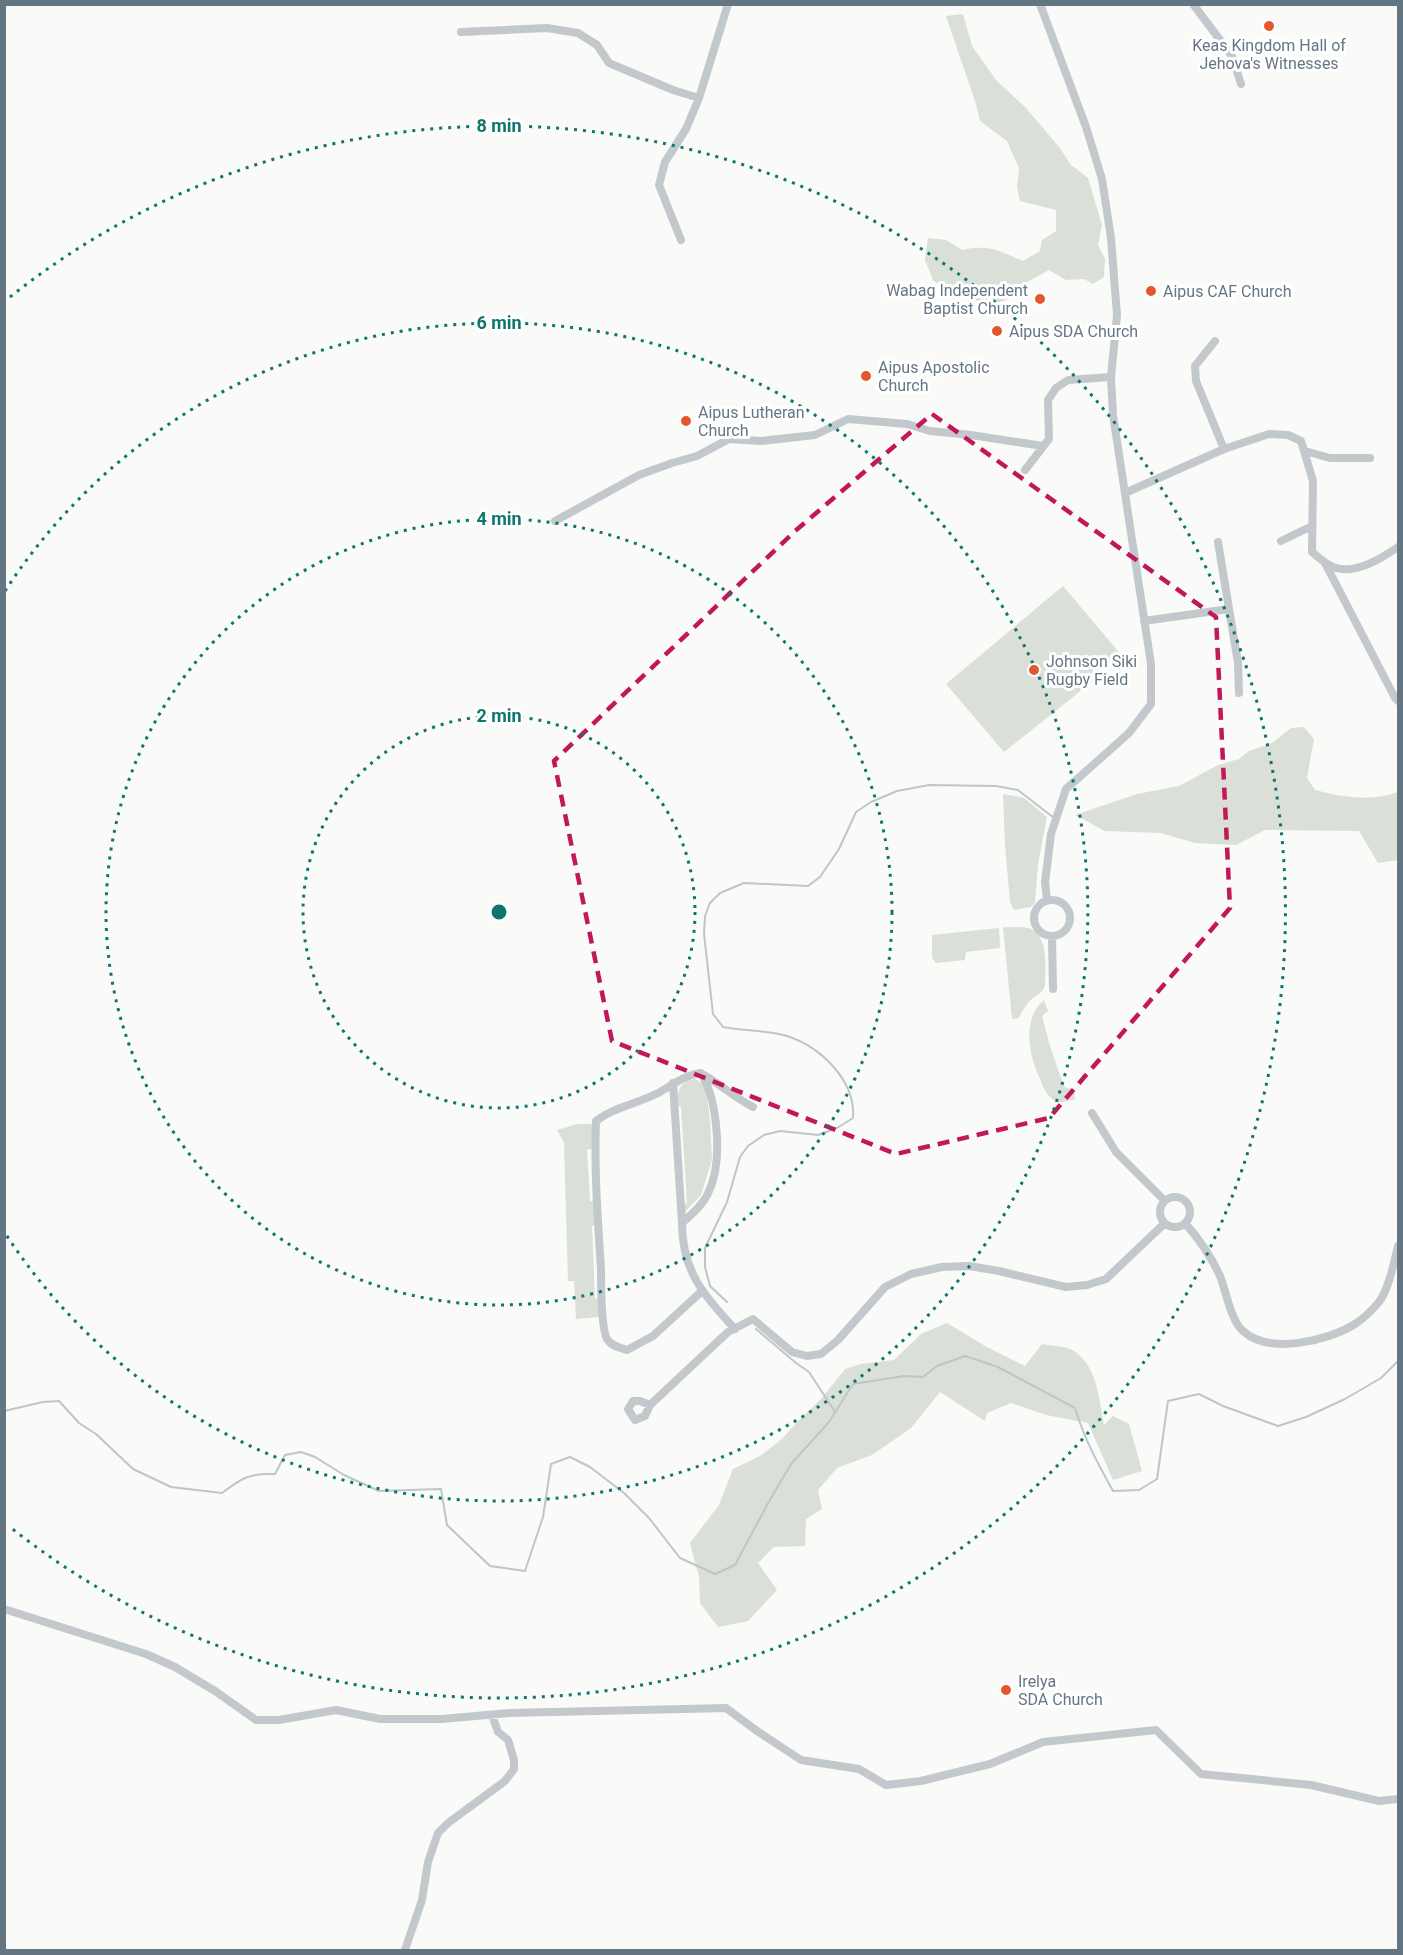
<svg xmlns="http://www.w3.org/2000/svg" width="1403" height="1955" font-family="Roboto,sans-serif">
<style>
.green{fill:#dadfd7}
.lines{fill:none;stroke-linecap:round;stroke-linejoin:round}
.stream{stroke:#bbc7cb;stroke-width:2}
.street{stroke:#c3c8cc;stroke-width:8}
.marked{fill:none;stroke:#c2185b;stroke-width:4.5;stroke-dasharray:12 8;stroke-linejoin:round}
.ring{fill:none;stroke:#0f766e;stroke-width:3;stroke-dasharray:3 6}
.poi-dot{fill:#e4572e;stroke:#fff;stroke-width:2}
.labels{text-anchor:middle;stroke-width:6;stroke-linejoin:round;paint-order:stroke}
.poi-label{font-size:16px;fill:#657683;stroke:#fff;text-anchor:start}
.centre{fill:#0f766e;stroke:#fff;stroke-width:3}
.ring-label{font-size:18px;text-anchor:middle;font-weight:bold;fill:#0f766e;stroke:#fff;stroke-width:6;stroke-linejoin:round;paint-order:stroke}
</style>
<rect width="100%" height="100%" fill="#fafaf8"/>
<!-- green -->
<path class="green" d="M963 14 972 46 996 80 1026 108 1059 147 1071 165 1088 178 1102 225 1098 245 1105 259 1104 277 1093 284 1084 279 1066 280 1049 270 1029 281 1016 296 989 306 977 301 953 296 933 280 925 260 928 238 946 240 962 250C989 244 999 251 1023 261L1040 251 1042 240 1056 231V210L1020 201 1017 187 1019 168 1007 141 980 121 976 104 946 16Z
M1063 586 1123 657 1004 752 946 684Z
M1304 727 1314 739 1307 778 1315 790C1342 797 1372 802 1398 792V860L1378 863 1359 831 1265 830 1236 845 1195 843 1161 833 1105 831 1075 815 1137 794 1179 786 1218 765 1239 759 1249 751 1272 743 1291 728Z
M1003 794 1024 798 1047 817 1038 864 1035 902 1031 907 1014 910 1010 902 1005 845Z
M1003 927C1011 928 1020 926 1028 928 1050 935 1045 969 1045 986 1042 993 1040 993 1034 997 1028 1002 1022 1010 1019 1018L1012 1019Z
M999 928 1000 948 966 952 965 960 936 963 932 958V935Z
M1044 1000 1048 1011 1042 1016 1050 1046 1063 1084 1066 1088 1074 1089 1075 1099C1071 1100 1065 1102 1061 1102 1049 1101 1044 1089 1040 1079 1029 1055 1021 1020 1044 1000Z
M695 1079 702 1083 706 1092 710 1119 712 1160 701 1195 682 1215 681 1205 687 1203 681 1107 677 1104C678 1090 679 1082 695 1079Z
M577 1124H593V1148L587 1150 590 1201 595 1202 596 1225 592 1226 595 1298 600 1299 599 1317 576 1319 574 1281H568L564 1143 557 1130Z
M947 1323 985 1346 1025 1366 1042 1344C1052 1346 1066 1346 1074 1351 1098 1367 1099 1400 1104 1425L1113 1416 1129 1424 1142 1471 1113 1480 1088 1423 1046 1415 1011 1403 987 1413 985 1421 940 1392 911 1428 872 1455 837 1468 818 1490 822 1509 806 1519 805 1546 774 1547 758 1563 777 1590 748 1621 718 1627 700 1603 699 1577 690 1543 719 1505 733 1469 760 1456 782 1439 799 1420 822 1398 845 1369 861 1364 894 1360 921 1334Z"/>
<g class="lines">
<!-- stream -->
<path class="stream" d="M727 1302 710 1286 705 1267V1248L727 1202 740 1157 748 1146 764 1135 780 1131 818 1135 837 1128 853 1118C856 1081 821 1047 787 1036 767 1030 744 1031 723 1027L713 1014 704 934 705 916 710 903 720 893 744 883 808 886 820 877 839 849 856 812 871 802 897 791 929 785 996 786 1018 790 1054 818
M756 1329 796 1363 809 1372 835 1412
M4 1411 43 1402 59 1401 79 1423 96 1434 133 1469 171 1487 222 1493C242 1478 249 1473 275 1474L285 1455 301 1452 315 1457 344 1475 379 1491 441 1489 447 1525 490 1566 525 1571 543 1517 551 1464 570 1457 590 1467 624 1493 649 1518 680 1558 715 1574 735 1565 767 1505 791 1464 829 1422 853 1384 904 1376 923 1377 937 1366 965 1356 998 1367 1075 1408C1084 1438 1098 1464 1113 1491L1139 1490 1157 1479 1168 1401 1199 1394 1223 1406 1278 1426 1306 1417 1345 1399 1381 1378 1398 1361"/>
<!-- street -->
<path class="street" d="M1040 4 1086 127 1102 179 1111 238 1117 315 1111 377 1113 415 1151 664V704L1129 733 1066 789 1051 834 1045 882 1047 900
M1193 4 1232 56 1241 84
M461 32 547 28 578 33 597 45 609 63 673 90 699 98
M681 240 659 185 665 162 686 129 699 98 728 4
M1215 341 1195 366 1196 381 1224 449
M1305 451 1330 458H1370
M1025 470 1049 439 1048 400 1056 388 1068 380 1111 377
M1125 493 1224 449 1269 434 1288 435 1301 441 1313 481 1312 552C1319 558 1327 566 1336 568 1357 574 1382 558 1398 547
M555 521 639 475 672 463 697 456 729 439 761 441 815 435 848 419 907 424 930 431 971 435 1043 446
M1281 541 1312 526
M1218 542 1238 663 1239 693
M1325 563 1395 698 1398 701
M1144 621 1229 609
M1034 918a18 18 0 1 1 36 0a18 18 0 1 1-36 0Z
M1052 936 1053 989
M704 1075C721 1085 736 1098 753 1107
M673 1083 682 1223
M1092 1113 1116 1152 1165 1201
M1160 1212a15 15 0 1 1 30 0a15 15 0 1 1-30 0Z
M1185 1223C1199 1239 1211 1256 1220 1276 1226 1291 1231 1321 1243 1331 1269 1355 1328 1341 1355 1324 1363 1319 1373 1309 1379 1302 1389 1289 1394 1262 1398 1246
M702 1291 653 1336 627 1350C621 1348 611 1346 607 1339 601 1328 601 1285 601 1270 598 1221 594 1171 596 1121 614 1107 637 1104 658 1093 673 1085 684 1075 701 1073 718 1101 723 1162 709 1191 704 1204 692 1214 682 1223 682 1271 704 1296 735 1329
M650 1405 640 1401H633L628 1409 635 1420 645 1416 650 1405 728 1332 753 1319 792 1352 807 1356 821 1354 838 1340 885 1287 911 1274 942 1267 969 1266 999 1271 1066 1287 1087 1285 1106 1279 1165 1223
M4 1609 146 1654 175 1667 215 1691 256 1720H279L336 1710 380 1719H442L509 1713 726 1708 757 1731 801 1760 859 1769 886 1785 921 1781 990 1764 1043 1742 1156 1730 1201 1774 1311 1785 1379 1801 1398 1799
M405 1950 422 1900 428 1862 438 1833 448 1823 505 1781 514 1769V1760L508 1740 498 1732 492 1715"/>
</g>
<!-- marked area -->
<path class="marked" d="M932 414 1216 617 1230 908 1049 1118 896 1154 612 1041 554 761 794 532Z"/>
<!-- distance rings -->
<g class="ring">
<circle cx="499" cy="912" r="196"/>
<circle cx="499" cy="912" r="393"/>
<path d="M5 591A589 589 0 1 1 5 1233"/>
<path d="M10 297A786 786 0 1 1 10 1527"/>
</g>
<!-- markers -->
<g class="poi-dot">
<circle cx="1269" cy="26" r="6"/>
<circle cx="1151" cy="291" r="6"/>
<circle cx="1040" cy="299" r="6"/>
<circle cx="997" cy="331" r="6"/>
<circle cx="866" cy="376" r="6"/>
<circle cx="686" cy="421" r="6"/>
<circle cx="1034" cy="670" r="6"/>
<circle cx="1006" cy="1690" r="6"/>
</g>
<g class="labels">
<!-- poi labels -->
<g class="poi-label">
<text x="1269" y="51" text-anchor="middle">Keas Kingdom Hall of<tspan x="1269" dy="18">Jehova's Witnesses</tspan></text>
<text x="1028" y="296" text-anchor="end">Wabag Independent<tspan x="1028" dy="18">Baptist Church</tspan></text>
<text x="1163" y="297">Aipus CAF Church</text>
<text x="1009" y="337">Aipus SDA Church</text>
<text x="878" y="373">Aipus Apostolic<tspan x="878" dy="18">Church</tspan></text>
<text x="698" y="418">Aipus Lutheran<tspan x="698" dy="18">Church</tspan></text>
<text x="1046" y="667">Johnson Siki<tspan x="1046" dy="18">Rugby Field</tspan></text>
<text x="1018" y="1687">Irelya<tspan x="1018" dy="18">SDA Church</tspan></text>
</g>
</g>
<circle cx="499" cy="912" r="9" class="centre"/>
<g class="ring-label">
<text x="499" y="132">8 min</text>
<text x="499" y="329">6 min</text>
<text x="499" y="525">4 min</text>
<text x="499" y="722">2 min</text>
</g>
<!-- border -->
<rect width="1403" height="1955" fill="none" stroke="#657683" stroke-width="12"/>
</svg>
